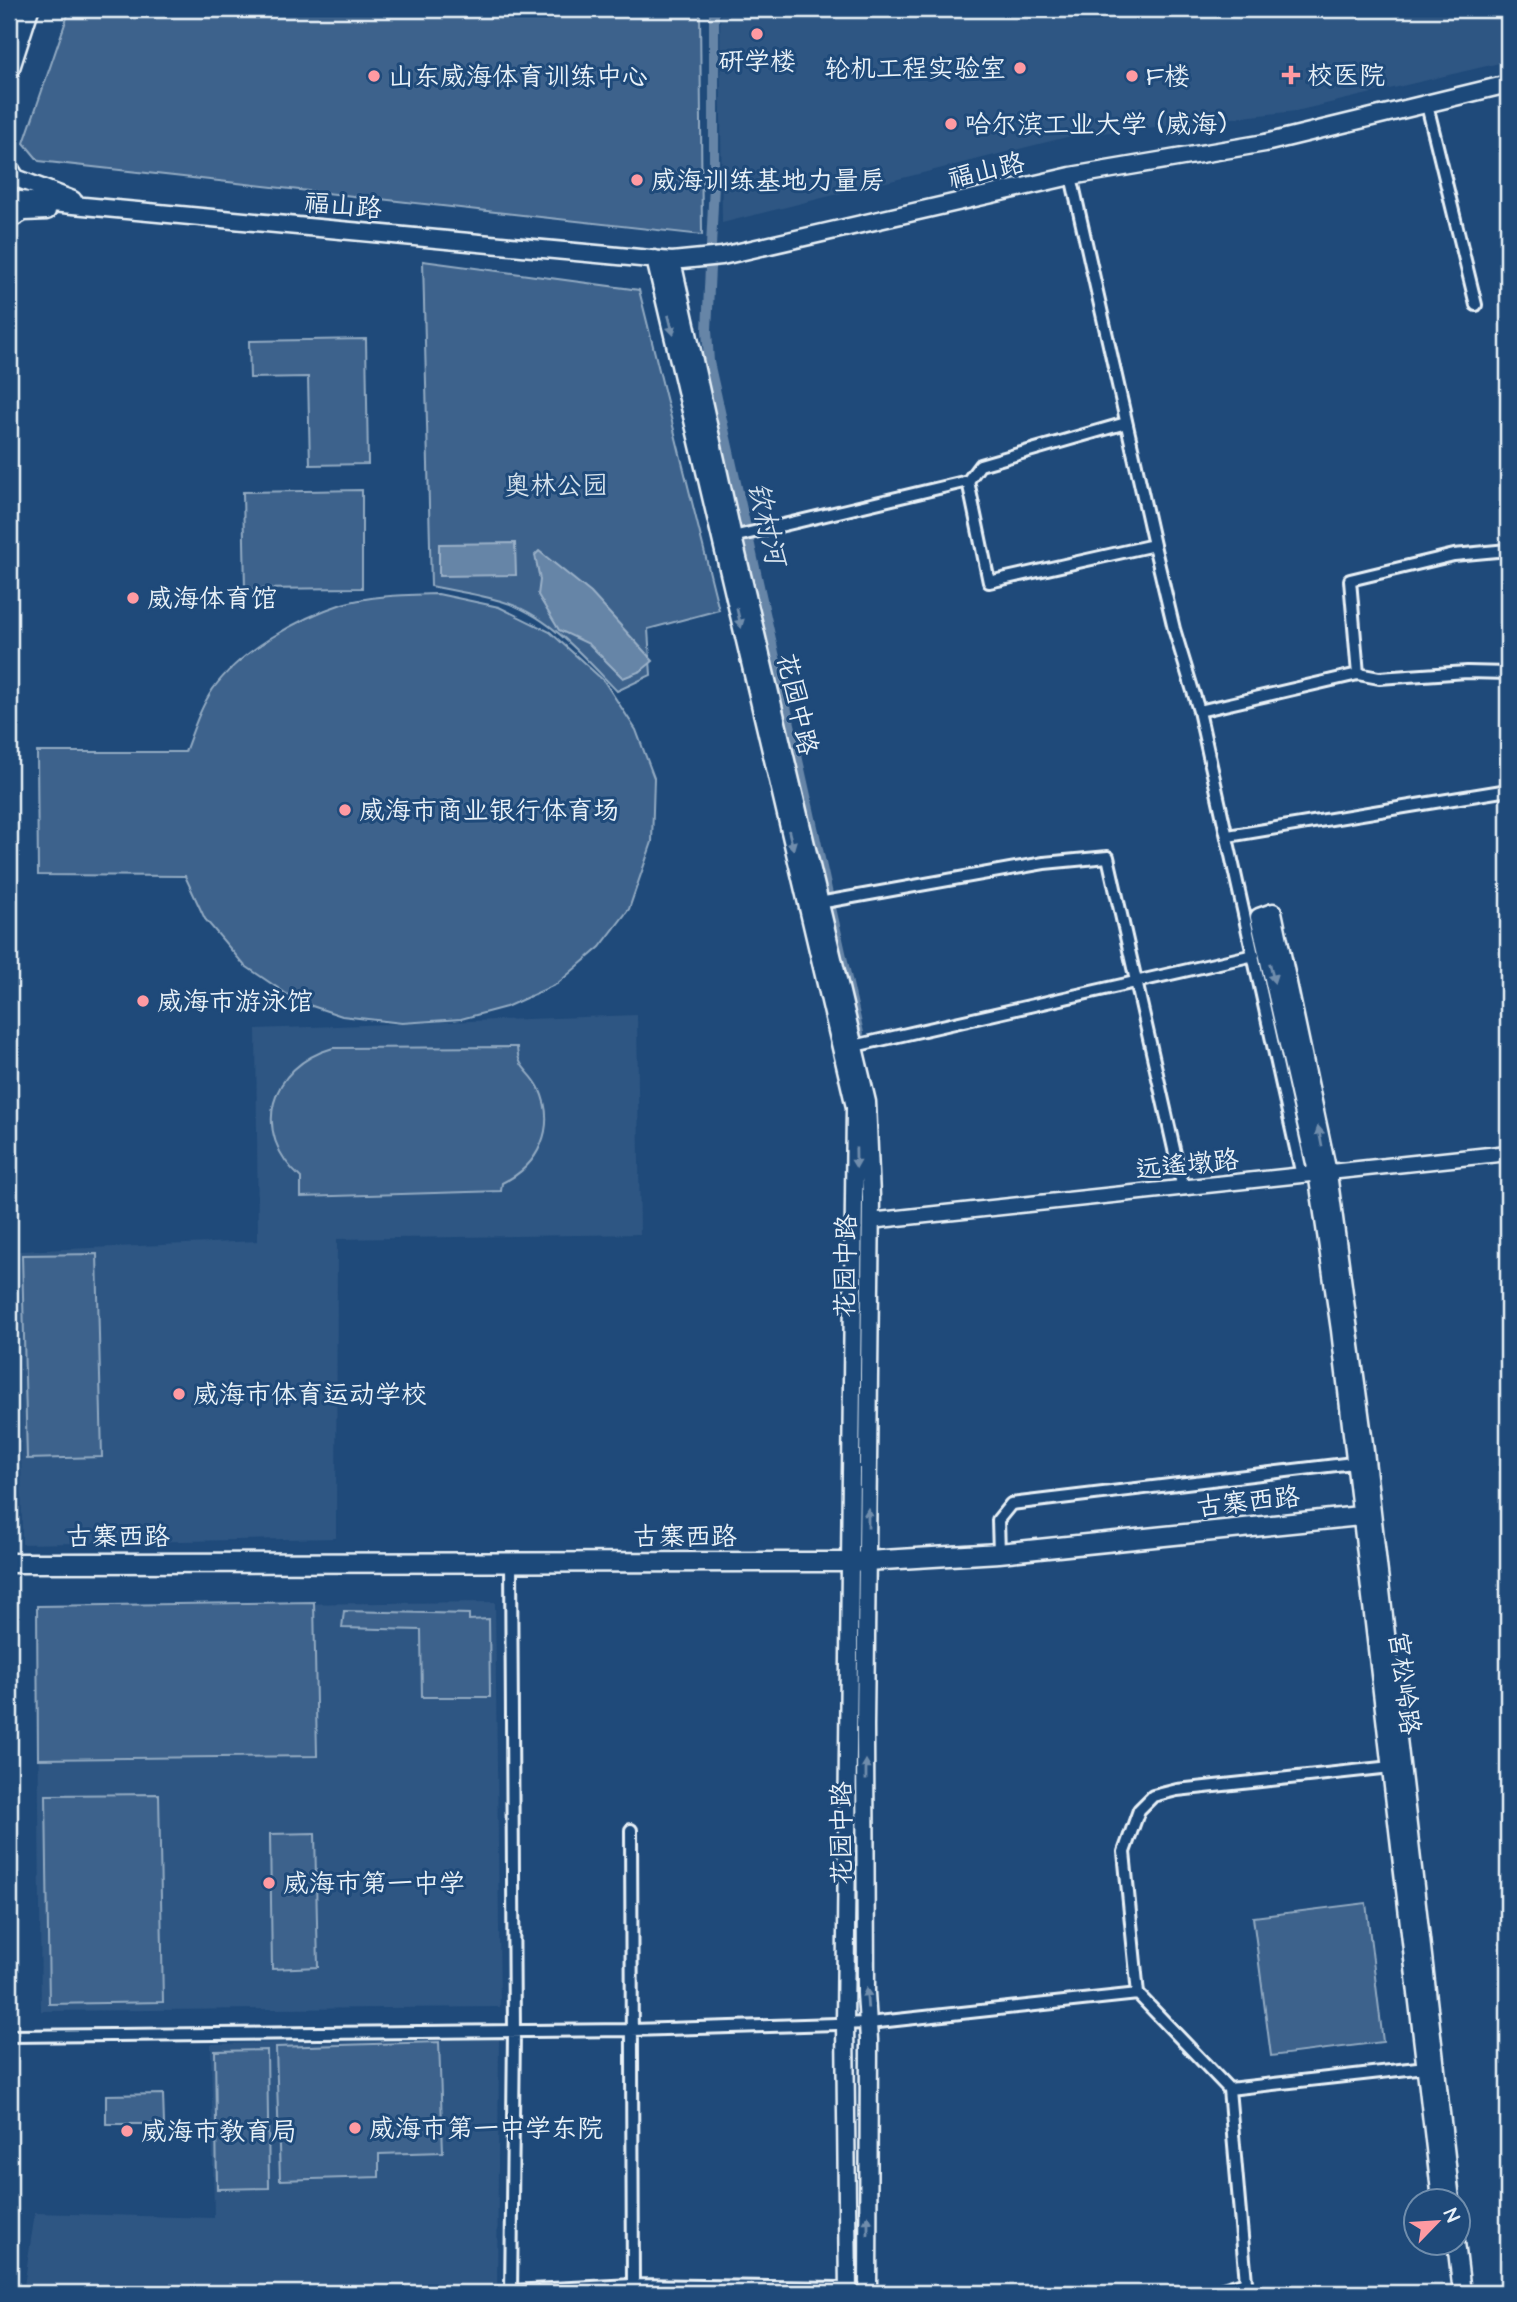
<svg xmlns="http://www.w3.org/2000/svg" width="1517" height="2302" font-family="'Architects Daughter','LXGW WenKai TC',sans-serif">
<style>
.built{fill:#2e5683}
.green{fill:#3c628c;stroke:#92aac2;stroke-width:2}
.water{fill:#6685a7;stroke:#9ab0c7;stroke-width:2}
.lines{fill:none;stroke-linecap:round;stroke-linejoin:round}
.canal{stroke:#6685a7;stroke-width:10}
.minor-casing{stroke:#e8f1f8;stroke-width:16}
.tertiary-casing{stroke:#e8f1f8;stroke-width:19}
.secondary-casing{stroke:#e8f1f8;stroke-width:21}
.primary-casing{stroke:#e8f1f8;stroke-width:23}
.minor{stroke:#1f4a7a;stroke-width:10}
.tertiary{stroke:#1f4a7a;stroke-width:14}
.secondary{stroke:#1f4a7a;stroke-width:16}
.primary{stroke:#1f4a7a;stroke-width:18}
.oneway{fill:#6f8dac}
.poi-dot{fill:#ff9aa2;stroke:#1f4a7a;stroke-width:2.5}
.labels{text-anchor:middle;stroke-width:6;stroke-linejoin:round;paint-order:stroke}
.poi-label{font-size:26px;fill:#e8f1f8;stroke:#1f4a7a;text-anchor:start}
.street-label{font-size:26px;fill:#e8f1f8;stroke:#1f4a7a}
.park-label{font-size:26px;fill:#d7e3ed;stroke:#1f4a7a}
.water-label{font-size:28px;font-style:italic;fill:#d4e1ec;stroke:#1f4a7a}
</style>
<rect width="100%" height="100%" fill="#1f4a7a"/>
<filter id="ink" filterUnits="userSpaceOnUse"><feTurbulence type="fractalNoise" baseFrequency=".0143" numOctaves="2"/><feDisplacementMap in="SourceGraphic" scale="14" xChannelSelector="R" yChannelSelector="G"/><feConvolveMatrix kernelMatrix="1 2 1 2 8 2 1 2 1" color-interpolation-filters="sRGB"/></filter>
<g filter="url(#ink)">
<!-- built -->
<path class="built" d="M720 9H1508V61L1296 111 1067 137 722 223Z
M637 1015 640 1234 337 1239 336 1538 22 1544 19 1251 258 1241 256 1029Z
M495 1602 500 2007 41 2011 37 1606Z
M499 2039 497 2293H23L35 2213 214 2218 211 2044Z"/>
<!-- green -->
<path class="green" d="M70 9H700L702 235 39 161 24 143Z
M423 261 639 290 719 610 648 629 651 675 617 691C584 657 548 614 501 601 478 594 454 591 431 586Z
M366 339 368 464 310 465 308 377 250 378 249 341Z
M362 490V588L245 589 243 492Z
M438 594 499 607 550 632 604 681 636 730 654 778 652 842 629 909 600 947 557 984 506 1007 461 1019 402 1023 342 1016 297 1001 244 965 205 919 185 876 38 875 37 752H185C193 731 200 708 213 689 240 651 299 618 342 604 373 595 406 595 438 594Z
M517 1047C518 1070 530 1070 539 1088 557 1127 539 1166 502 1183L501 1191 301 1197V1178C250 1133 269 1066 333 1048Z
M97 1254 102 1457 27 1459 22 1255Z
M314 1602 317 1756 38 1759 37 1606Z
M344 1611 469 1614V1620L489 1619 490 1697H422L421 1630 342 1628Z
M159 1794 163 2002 49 2004 46 1795Z
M315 1833 318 1967 272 1969 270 1834Z
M1366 1903 1383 2042 1271 2056 1253 1917Z
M439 2042 443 2152 379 2154V2177L280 2180 276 2047Z
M267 2050 269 2188 217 2189 215 2051Z
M163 2094 164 2124H106V2095Z"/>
<!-- water -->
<path class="water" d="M515 543 516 575 439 576V544Z
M539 551 591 593 653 661 641 671 623 678 589 644 559 630 538 595 540 580 535 555Z"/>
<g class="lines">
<!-- canal -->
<path class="canal" d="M714 9V184L707 330 709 362 859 1033"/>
<defs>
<path id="minor" d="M1427 105 1476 305
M1071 176 1154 545 1174 629 1199 711 1302 1176
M968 481 989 582 1154 545
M733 537 968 481 980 465 1126 423
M1358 674 1350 580 1454 555 1508 550
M1199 711 1358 674 1379 678 1467 672 1508 673
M1228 836 1508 790
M819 903 1044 863 1108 857 1183 1189
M854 1046 1254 955
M999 1553 998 1520 1011 1504 1353 1463
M511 1561 514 2032 511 2293
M631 1830 633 2285
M1138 1994 1124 1852 1139 1810 1153 1796 1177 1790 1391 1767
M9 2036 632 2030 869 2023 1138 1994 1229 2089 1426 2067
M1229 2089 1246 2282
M510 2291 633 2285 839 2288
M1210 2293 1246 2282 1249 2293"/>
<path id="tertiary" d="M870 1221 1508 1153"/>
<path id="secondary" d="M9 167 16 178 73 200
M9 199 672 261 722 256 1071 176 1265 143 1508 84
M9 220 24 212 47 211
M655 259 855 1107 845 2024 848 2293
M672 261 733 537 867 1102 871 1197 865 1726 866 1993 869 2040 868 2293
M1441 2200 1340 1330 1317 1172 1259 917 1273 912 1328 1173 1365 1451 1451 2200
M1456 2242 1462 2293"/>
<path id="primary" d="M9 71 29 9
M9 1563 850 1562 999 1553 1360 1516"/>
</defs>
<!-- minor casing -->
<use href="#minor" class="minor-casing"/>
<!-- tertiary casing -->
<use href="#tertiary" class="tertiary-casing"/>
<!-- secondary casing -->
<use href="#secondary" class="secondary-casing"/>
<!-- primary casing -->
<use href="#primary" class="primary-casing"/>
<!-- minor -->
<use href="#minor" class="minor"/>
<!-- tertiary -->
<use href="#tertiary" class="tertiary"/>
<!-- secondary -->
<use href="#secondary" class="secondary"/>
<!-- primary -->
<use href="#primary" class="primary"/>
</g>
<!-- one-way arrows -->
<defs><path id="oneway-solid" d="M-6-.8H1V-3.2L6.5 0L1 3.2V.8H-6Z" transform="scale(1.75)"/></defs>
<g class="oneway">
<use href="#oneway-solid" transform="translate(671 325) rotate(76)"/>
<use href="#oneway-solid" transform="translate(739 618) rotate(77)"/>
<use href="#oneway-solid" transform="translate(791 840) rotate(76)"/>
<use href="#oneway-solid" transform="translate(1272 973) rotate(77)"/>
<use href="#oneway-solid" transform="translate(1320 1136) rotate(-101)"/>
<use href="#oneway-solid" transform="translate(856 1158) rotate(89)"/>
<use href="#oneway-solid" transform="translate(868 1518) rotate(-90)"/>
<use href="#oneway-solid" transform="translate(866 1770) rotate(-90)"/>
<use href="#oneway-solid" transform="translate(867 1998) rotate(-94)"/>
<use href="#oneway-solid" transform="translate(868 2225) rotate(-90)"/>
</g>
</g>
<!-- markers -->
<g class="poi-dot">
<circle cx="757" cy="34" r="7"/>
<circle cx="1020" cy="68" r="7"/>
<path d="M1287.5 64.5h7v7h7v7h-7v7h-7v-7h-7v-7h7z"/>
<circle cx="374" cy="76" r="7"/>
<circle cx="1132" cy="76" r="7"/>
<circle cx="951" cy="124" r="7"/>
<circle cx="637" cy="180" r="7"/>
<circle cx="133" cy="598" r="7"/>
<circle cx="345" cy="810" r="7"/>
<circle cx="143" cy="1001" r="7"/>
<circle cx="179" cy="1394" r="7"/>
<circle cx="269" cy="1883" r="7"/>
<circle cx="355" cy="2128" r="7"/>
<circle cx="127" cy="2131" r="7"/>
</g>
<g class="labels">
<!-- poi labels -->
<g class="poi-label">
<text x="757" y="70" text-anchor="middle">研学楼</text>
<text x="1006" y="77" text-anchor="end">轮机工程实验室</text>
<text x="1307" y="84">校医院</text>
<text x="388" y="85">山东威海体育训练中心</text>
<text x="1146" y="85">F楼</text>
<text x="965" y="133">哈尔滨工业大学 (威海)</text>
<text x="651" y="189">威海训练基地力量房</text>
<text x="147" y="607">威海体育馆</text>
<text x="359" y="819">威海市商业银行体育场</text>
<text x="157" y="1010">威海市游泳馆</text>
<text x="193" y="1403">威海市体育运动学校</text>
<text x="283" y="1892">威海市第一中学</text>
<text x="369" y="2137">威海市第一中学东院</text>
<text x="141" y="2140">威海市教育局</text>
</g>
<!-- street labels -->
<g class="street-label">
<text transform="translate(986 170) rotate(-13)" y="9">福山路</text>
<text transform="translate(343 205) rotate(5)" y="9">福山路</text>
<text transform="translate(798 704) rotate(77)" y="9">花园中路</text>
<text transform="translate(1187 1164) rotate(-6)" y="9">远遥墩路</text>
<text transform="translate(845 1266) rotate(-89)" y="9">花园中路</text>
<text transform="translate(1248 1501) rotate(-6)" y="9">古寨西路</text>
<text x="118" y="1545">古寨西路</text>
<text x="685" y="1545">古寨西路</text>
<text transform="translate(1405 1683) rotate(83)" y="9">宫松岭路</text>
<text transform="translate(841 1833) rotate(-90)" y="9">花园中路</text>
</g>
<!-- park labels -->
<g class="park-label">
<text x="556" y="494">奥林公园</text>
</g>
<!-- water labels -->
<g class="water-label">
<text transform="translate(768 523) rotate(77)" y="10">钦村河</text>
</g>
</g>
<!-- margin -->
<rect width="1517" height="2302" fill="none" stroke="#1f4a7a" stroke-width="35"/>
<rect x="18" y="18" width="1482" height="2267" fill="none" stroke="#e8f1f8" stroke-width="2.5" filter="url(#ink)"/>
<!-- north arrow -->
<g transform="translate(1437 2222) rotate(65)"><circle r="33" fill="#1f4a7a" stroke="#6f8dac" stroke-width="2"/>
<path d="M0-5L12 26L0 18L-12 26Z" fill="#ff9aa2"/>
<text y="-10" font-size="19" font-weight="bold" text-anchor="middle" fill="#e8f1f8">N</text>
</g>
</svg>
